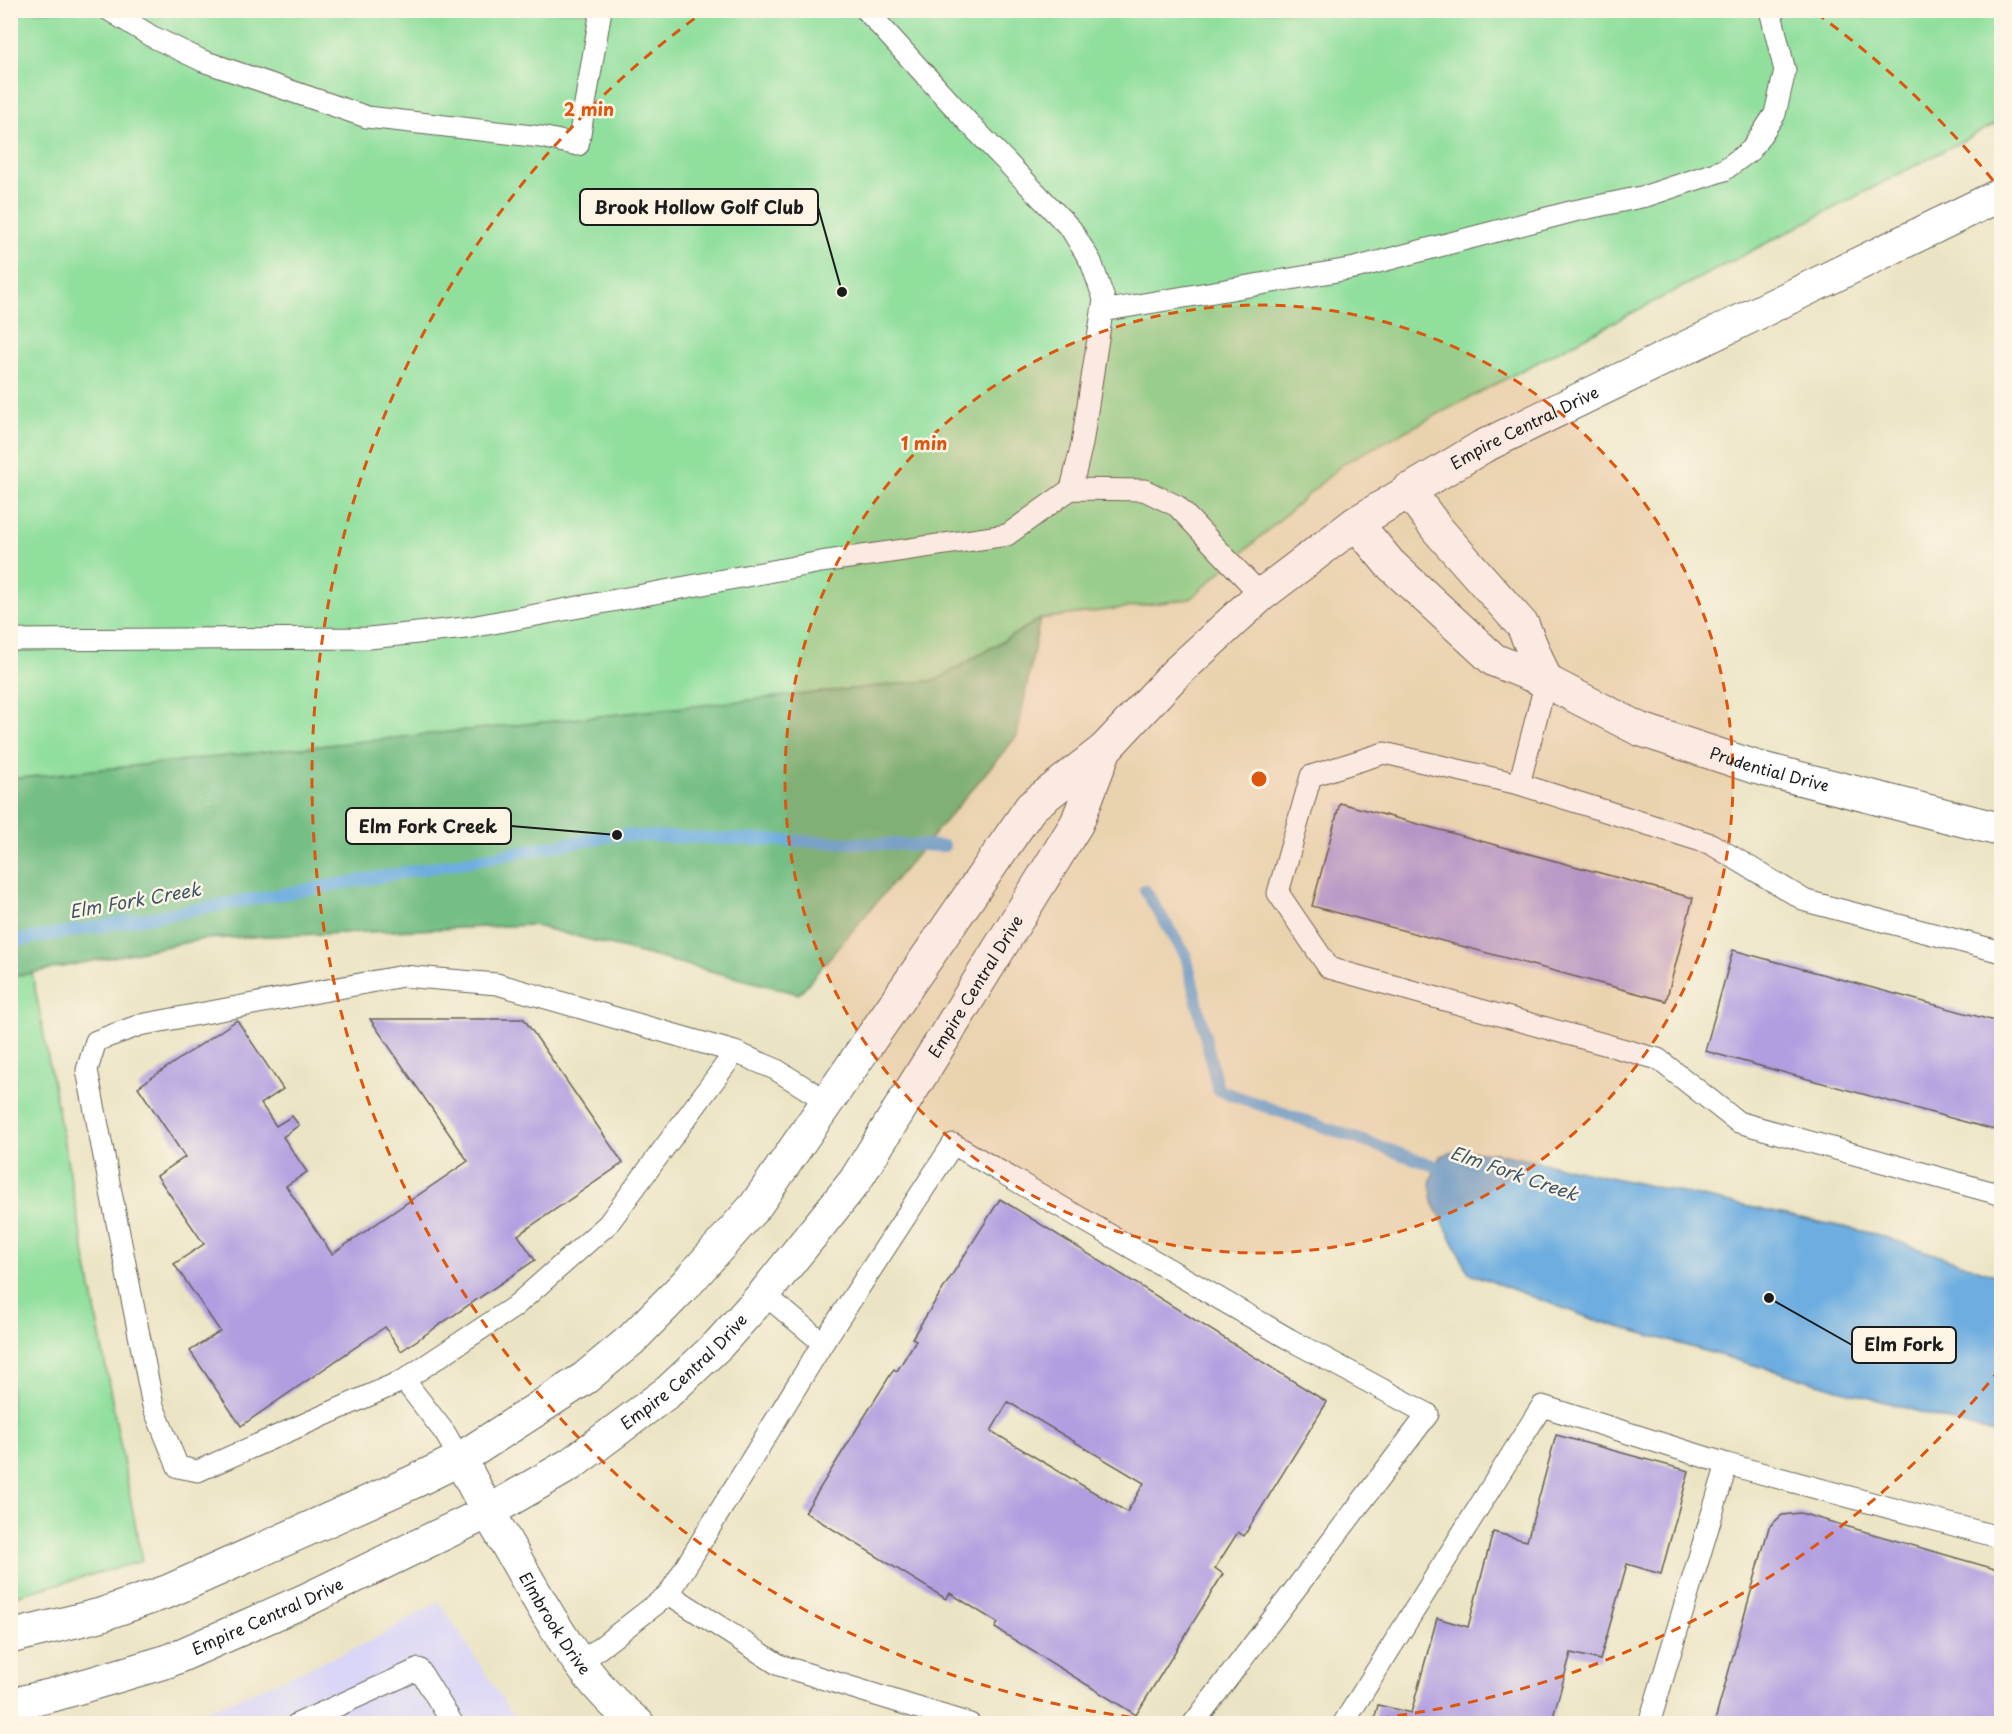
<svg xmlns="http://www.w3.org/2000/svg" width="2012" height="1734" font-family="'Playpen Sans',sans-serif">
<style>
.built{fill:#dad6f7}
.green{fill:#90df9d;stroke:#567e5c;stroke-width:1.5}
.forest{fill:#74be84;stroke:#486d50;stroke-width:1.5}
.water{fill:#6dade0;stroke:#44647e;stroke-width:1.5}
.lines{fill:none;stroke-linecap:round;stroke-linejoin:round}
.stream{stroke:#6dade0;stroke-width:12}
.building{fill:#b09ee0;fill-rule:evenodd}
.service-casing{stroke:#646257;stroke-width:23}
.minor-casing{stroke:#646257;stroke-width:35}
.tertiary-casing{stroke:#646257;stroke-width:35}
.service{stroke:#fff;stroke-width:21}
.minor{stroke:#fff;stroke-width:33}
.tertiary{stroke:#fff;stroke-width:33}
.ring{fill:none;stroke:#de560d;stroke-width:3;stroke-dasharray:10 8}
.labels{text-anchor:middle;stroke-width:5;stroke-linejoin:round;paint-order:stroke}
.street-label{font-size:16px;fill:#1c1c1c;stroke:#fcf5e5}
.water-label{font-size:18px;font-style:italic;fill:#3c566a;stroke:#fcf5e5}
.centre{fill:#de560d;stroke:#fcf5e5;stroke-width:3}
.ring-label{font-size:18px;text-anchor:middle;font-weight:bold;fill:#de560d;stroke:#fcf5e5;stroke-width:5;stroke-linejoin:round;paint-order:stroke}
.leader{fill:none;stroke:#1c1c1c;stroke-width:2}
.callout-dot{fill:#1c1c1c;stroke:#fcf5e5;stroke-width:2}
.callout{fill:#fcf5e5;stroke:#1c1c1c;stroke-width:2}
.callout-label{font-size:18px;text-anchor:middle;font-weight:bold;fill:#1c1c1c}
</style>
<rect width="100%" height="100%" fill="#fcf5e5"/>
<filter id="ink" filterUnits="userSpaceOnUse"><feTurbulence type="fractalNoise" baseFrequency=".0167" numOctaves="2"/><feDisplacementMap in="SourceGraphic" scale="12" xChannelSelector="R" yChannelSelector="G"/><feConvolveMatrix kernelMatrix="1 2 1 2 8 2 1 2 1" color-interpolation-filters="sRGB"/></filter>
<filter id="wash" filterUnits="userSpaceOnUse"><feTurbulence type="fractalNoise" baseFrequency=".008" numOctaves="4" result="noise"/><feDisplacementMap in="SourceGraphic" scale="24" xChannelSelector="R" yChannelSelector="G"/><feGaussianBlur stdDeviation="1.35" result="paint"/><feColorMatrix in="noise" values="0 0 0 0 0 0 0 0 0 0 0 0 0 0 0 0 0 1.4 0 .05"/><feComposite in="paint" operator="in"/></filter>
<g filter="url(#wash)">
<rect width="100%" height="100%" fill="#ebe4c4"/>
<!-- built -->
<path class="built" d="M439 1601 509 1710 525 1723 166 1724 239 1698 371 1641Z"/>
<!-- green -->
<path class="green" d="M10 11H2001V121L1344 463 1190 599 1040 619 937 680 11 779Z
M32 972 142 1561 11 1597 10 977Z"/>
<!-- forest -->
<path class="forest" d="M1040 619 1017 736 799 994 532 925 204 939 11 977V779L937 680Z"/>
<!-- water -->
<path class="water" d="M1457 1151 1496 1153 1876 1234 2001 1277V1435L1592 1319 1469 1273 1433 1202 1430 1183 1440 1156Z"/>
<g class="lines">
<!-- stream -->
<path class="stream" d="M1145 890 1186 956 1218 1090 1452 1172
M10 942 617 835 944 846"/>
</g>
<g id="blocks">
<!-- building -->
<path class="building" d="M1340 803 1693 898 1666 1001 1312 906Z
M1733 950 2002 1023V1132L1705 1051Z
M370 1019H524L623 1163 518 1235 535 1260 401 1351 385 1327 241 1426 190 1351 220 1331 174 1264 204 1244 157 1176 185 1157 138 1087 237 1020 283 1089 261 1104 276 1126 292 1116 299 1125 283 1137 307 1172 286 1186 332 1254 468 1161Z
M1000 1199 1327 1402 1244 1536 1238 1532 1215 1568 1223 1574 1136 1715 995 1628 998 1623 950 1593 946 1599 805 1512 894 1369 897 1371 916 1340 912 1338ZM1008 1402 1144 1483 1127 1512 991 1431Z
M1556 1435 1689 1471 1661 1574 1627 1564 1600 1660 1571 1653 1551 1724H1373L1378 1705 1411 1713 1437 1618 1468 1627 1493 1532 1527 1541Z
M1800 1513 2002 1571V1724H1714L1769 1527 1782 1515Z"/>
</g>
</g>
<g filter="url(#ink)">
<use href="#blocks" fill-opacity="0" stroke="#646257" stroke-width="1.5"/>
<g class="lines">
<defs>
<path id="service" d="M109 10 151 36 203 61 367 117 541 137 578 145 601 10
M866 10 966 120 1071 229 1091 262 1104 299 1082 444 1071 489
M1102 311 1355 268 1574 211 1646 196 1724 170 1751 150 1775 114 1785 71 1770 10
M10 640 369 638 466 628 821 562 1007 535 1071 489 1144 490 1177 506 1261 595
M1519 784 1546 681
M2002 952 1806 901 1711 844 1519 784 1384 753 1311 776 1278 893 1329 968 1658 1059 1738 1122 2002 1195
M403 976 497 984 735 1052 608 1224 514 1307 404 1380 198 1471 178 1467 153 1406 87 1070 96 1041 140 1025Z
M735 1052 775 1069 828 1102
M764 1294 823 1343 953 1144 1289 1339 1428 1414 1193 1724
M404 1380 445 1433 460 1459
M1727 1464 2002 1538
M669 1594 779 1665 970 1724
M579 1664 669 1594 823 1343
M297 1724 419 1669 453 1724
M1343 1724 1542 1406 1727 1464 1649 1724"/>
<g id="minor">
<path d="M1408 490 1438 530 1523 626 1546 681"/>
<path id="s1" d="M1356 523 1389 563 1494 660 1546 681 1639 729 1755 767 2002 830"/>
<path id="s2" d="M488 1512C532 1583 570 1672 638 1724"/>
</g>
<g id="tertiary">
<path d="M460 1459 488 1512"/>
<path id="s3" d="M10 1637 100 1615 169 1591 413 1482 460 1459 585 1378 631 1340 687 1283 756 1205 1031 807 1105 749 1175 674 1261 595 1356 523 1482 447 2002 194"/>
<path id="s4" d="M10 1705 53 1695 168 1661 306 1600 488 1512 571 1464 669 1391 718 1345 764 1294 855 1181 1077 823 1105 749"/>
</g>
</defs>
<!-- service casing -->
<use href="#service" class="service-casing"/>
<!-- minor casing -->
<use href="#minor" class="minor-casing"/>
<!-- tertiary casing -->
<use href="#tertiary" class="tertiary-casing"/>
<!-- service -->
<use href="#service" class="service"/>
<!-- minor -->
<use href="#minor" class="minor"/>
<!-- tertiary -->
<use href="#tertiary" class="tertiary"/>
</g>
</g>
<!-- distance rings -->
<circle cx="1259" cy="779" r="474" fill="#de560d" fill-opacity=".12"/>
<g class="ring">
<circle cx="1259" cy="779" r="474"/>
<path d="M2000 1369A947 947 0 0 1 1333 1723M1185 1723A947 947 0 0 1 702 13M1816 13A947 947 0 0 1 2000 189"/>
</g>
<g class="labels">
<!-- street labels -->
<g class="street-label">
<text dy="6" stroke="none"><textPath href="#s3" startOffset="1988">Empire Central Drive</textPath></text>
<text dy="6" stroke="none"><textPath href="#s1" startOffset="492">Prudential Drive</textPath></text>
<text dy="6" stroke="none"><textPath href="#s4" startOffset="1245">Empire Central Drive</textPath></text>
<text dy="6" stroke="none"><textPath href="#s4" startOffset="759">Empire Central Drive</textPath></text>
<text dy="6" stroke="none"><textPath href="#s4" startOffset="273">Empire Central Drive</textPath></text>
<text dy="6" stroke="none"><textPath href="#s2" startOffset="130">Elmbrook Drive</textPath></text>
</g>
<!-- water labels -->
<g class="water-label">
<text transform="translate(135 901) rotate(-10)" y="6">Elm Fork Creek</text>
<text transform="translate(1514 1174) rotate(19)" y="6">Elm Fork Creek</text>
</g>
</g>
<circle cx="1259" cy="779" r="9" class="centre"/>
<g class="ring-label">
<text x="589" y="116">2 min</text>
<text x="924" y="450">1 min</text>
</g>
<!-- callouts -->
<path class="leader" d="M842 292L818 207M617 835L511 826M1769 1298L1852 1345"/>
<g class="callout-dot">
<circle cx="842" cy="292" r="6"/>
<circle cx="617" cy="835" r="6"/>
<circle cx="1769" cy="1298" r="6"/>
</g>
<g class="callout">
<rect x="580" y="189" width="238" height="36" rx="6"/>
<rect x="346" y="808" width="165" height="36" rx="6"/>
<rect x="1852" y="1327" width="104" height="36" rx="6"/>
</g>
<g class="callout-label">
<text x="699" y="214">Brook Hollow Golf Club</text>
<text x="428" y="833">Elm Fork Creek</text>
<text x="1904" y="1351">Elm Fork</text>
</g>
<!-- margin -->
<rect width="2012" height="1734" fill="none" stroke="#fcf5e5" stroke-width="36"/>
</svg>
